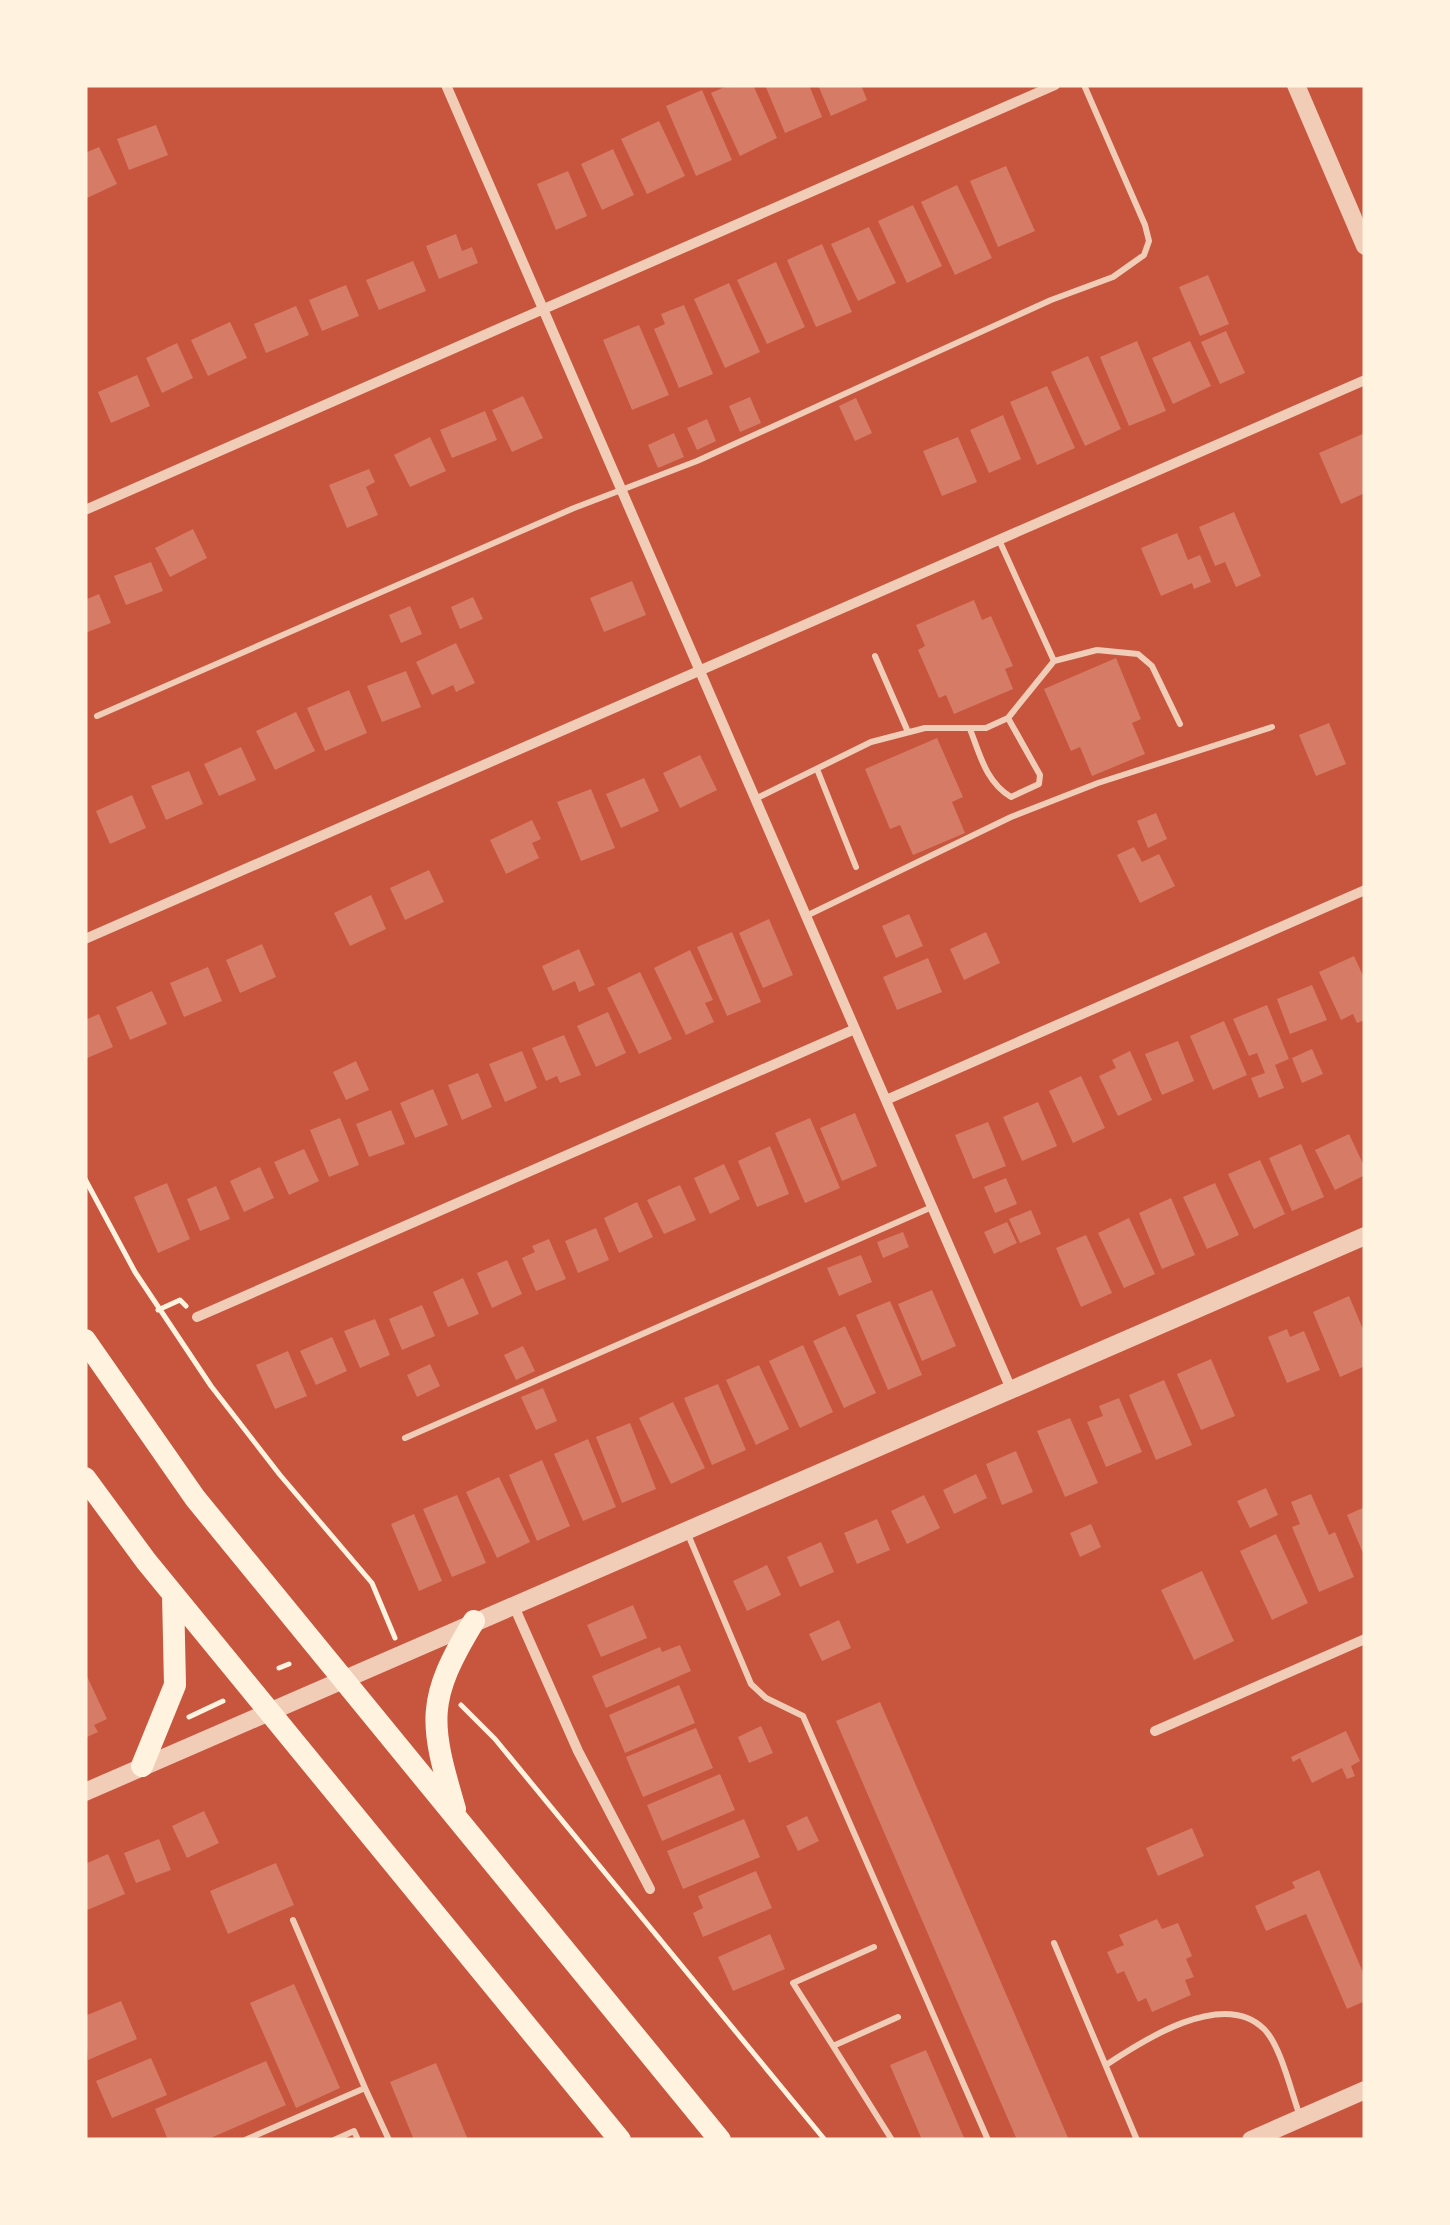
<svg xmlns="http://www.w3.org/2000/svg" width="1450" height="2225" font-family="'PT Sans Narrow',sans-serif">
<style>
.building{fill:#d67c66}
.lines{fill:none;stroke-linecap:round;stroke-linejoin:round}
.path{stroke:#fff3e0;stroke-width:5}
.service{stroke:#f1ccb7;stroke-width:6}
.minor{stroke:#f1ccb7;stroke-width:10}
.tertiary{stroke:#f1ccb7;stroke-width:18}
.trunk{stroke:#fff3e0;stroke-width:22}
</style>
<rect width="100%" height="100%" fill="#c8553d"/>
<!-- building -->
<path class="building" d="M729 85H753L777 138 740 156 711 93Z
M765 85H809L822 117 785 133Z
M818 85H861L867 100 831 116Z
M702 90 732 160 696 176 666 106Z
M659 121 685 176 647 194 621 139Z
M156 125 168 155 129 170 117 139Z
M99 147 117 184 85 199V153Z
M613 149 634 195 602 210 581 164Z
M1006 166 1035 231 998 247 970 181Z
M568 171 587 216 556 230 537 184Z
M957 185 992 258 955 275 921 202Z
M913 205 942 266 907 283 878 221Z
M869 227 896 283 858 301 831 244Z
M456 234 462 251 472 247 478 263 439 279 426 246Z
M822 244 852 312 816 327 787 260Z
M413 261 426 291 379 310 366 280Z
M776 262 805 327 767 344 737 280Z
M1208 275 1229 324 1200 336 1179 287Z
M729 283 760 352 725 368 694 299Z
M346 285 359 316 322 331 309 300Z
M684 305 713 374 679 388 654 329 665 324 661 314Z
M296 306 309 335 266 353 254 324Z
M230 322 247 358 208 376 191 340Z
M639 325 669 395 632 410 603 340Z
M1226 331 1245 373 1220 384 1201 342Z
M1137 341 1166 411 1129 426 1100 357Z
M1190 341 1211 386 1173 404 1152 358Z
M177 343 193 378 162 393 146 358Z
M1088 356 1121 429 1085 446 1051 372Z
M137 375 150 406 111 423 98 392Z
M1047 386 1075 448 1037 465 1010 402Z
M523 396 543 438 512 452 492 410Z
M750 397 761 423 740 432 729 406Z
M856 398 872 433 855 441 839 406Z
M485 411 497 440 452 458 440 430Z
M1003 415 1021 459 989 473 970 430Z
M707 419 716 441 697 450 687 428Z
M674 433 684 457 658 468 648 445Z
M1365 433V493L1341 504 1319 453Z
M430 437 446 471 410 487 394 455Z
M958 437 977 482 942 496 923 451Z
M369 469 375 482 366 487 378 515 347 528 329 485Z
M1234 512 1261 576 1236 587 1225 562 1215 566 1199 527Z
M193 529 207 558 170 577 155 548Z
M1177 533 1188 560 1200 555 1211 582 1194 589 1192 583 1161 596 1141 548Z
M151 562 163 591 126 605 114 576Z
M632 581 646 615 604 632 590 598Z
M99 594 111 623 85 633V600Z
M473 597 483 619 460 629 451 607Z
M974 600 982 620 991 616 1013 666 1005 669 1013 689 954 714 946 695 939 698 918 650 925 646 916 625Z
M410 606 422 634 401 643 389 615Z
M456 643 475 683 456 692 453 685 432 695 416 662Z
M1116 658 1141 719 1132 723 1145 754 1092 776 1080 747 1071 751 1044 689Z
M406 671 421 707 382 722 367 686Z
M349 690 367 733 325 751 307 708Z
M296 712 315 751 275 770 256 731Z
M1329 723 1346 764 1316 776 1299 735Z
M937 738 963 797 952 802 965 833 913 855 900 825 890 829 865 769Z
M241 747 256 780 219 796 204 764Z
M700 755 717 790 680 808 663 773Z
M189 771 203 804 166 820 151 786Z
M644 778 659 811 621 828 606 794Z
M591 789 615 848 581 861 557 802Z
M132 795 146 828 110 844 96 811Z
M1156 813 1167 839 1148 848 1137 821Z
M532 820 541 839 532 843 539 858 506 874 490 840Z
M1134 847 1142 862 1159 854 1175 886 1140 903 1117 855Z
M429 870 444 902 405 920 390 888Z
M371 895 386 929 350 946 334 913Z
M909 914 923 946 896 958 882 926Z
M769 919 793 975 763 988 739 933Z
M732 932 761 1002 727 1016 697 947Z
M986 932 1000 963 964 980 950 949Z
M262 944 276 977 240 993 226 960Z
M579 949 595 985 579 992 575 981 553 991 542 966Z
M690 950 713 1000 705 1003 714 1022 686 1035 654 968Z
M1354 956 1365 980V1020L1357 1023 1353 1014 1341 1020 1319 972Z
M928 958 942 992 897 1010 883 977Z
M208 967 222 1001 184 1017 170 983Z
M640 972 672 1039 639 1054 607 988Z
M1312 985 1327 1020 1290 1034 1277 999Z
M152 991 167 1024 130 1040 116 1007Z
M1267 1005 1289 1059 1275 1065 1284 1088 1259 1098 1251 1078 1265 1073 1257 1053 1249 1056 1233 1019Z
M608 1012 626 1053 596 1067 577 1026Z
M99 1014 113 1047 85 1059V1020Z
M1224 1021 1247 1075 1213 1090 1190 1036Z
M564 1035 581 1075 560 1083 557 1076 546 1081 532 1048Z
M1178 1041 1194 1081 1162 1095 1145 1054Z
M1312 1049 1323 1074 1302 1083 1292 1058Z
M522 1051 537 1088 505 1102 489 1064Z
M1130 1051 1152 1100 1118 1116 1099 1076 1116 1068 1112 1060Z
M356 1061 369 1090 346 1100 333 1072Z
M478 1073 492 1107 462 1120 448 1085Z
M1081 1076 1105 1128 1073 1143 1049 1091Z
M433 1089 448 1125 415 1138 400 1103Z
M1038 1102 1057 1146 1022 1161 1003 1117Z
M391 1110 405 1144 369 1157 356 1124Z
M855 1113 877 1166 842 1181 820 1128Z
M340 1118 359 1165 329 1177 310 1130Z
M810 1118 840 1188 805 1203 775 1133Z
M988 1122 1006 1166 973 1179 955 1135Z
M1349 1134 1365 1168V1175L1335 1190 1315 1150Z
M1301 1144 1324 1197 1292 1211 1269 1158Z
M770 1146 789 1194 757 1207 738 1161Z
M304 1149 319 1181 289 1195 274 1162Z
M1260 1160 1285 1214 1254 1229 1228 1174Z
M724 1164 740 1199 710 1214 694 1178Z
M260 1167 274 1198 244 1212 230 1181Z
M1006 1178 1017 1204 995 1213 984 1187Z
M167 1183 190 1239 158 1253 134 1197Z
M1215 1183 1239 1235 1207 1249 1183 1197Z
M680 1185 696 1220 664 1234 647 1200Z
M216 1186 230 1219 200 1231 187 1199Z
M1171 1198 1195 1255 1162 1269 1139 1213Z
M637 1202 653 1237 619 1253 604 1218Z
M1031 1210 1041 1234 1020 1243 1009 1219Z
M1129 1218 1155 1274 1124 1288 1098 1233Z
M1007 1222 1017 1243 994 1254 984 1232Z
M596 1228 609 1260 578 1273 565 1241Z
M903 1232 909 1247 883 1258 877 1242Z
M1086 1235 1112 1293 1081 1307 1056 1248Z
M549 1239 566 1279 536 1291 522 1258 535 1252 532 1246Z
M861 1255 872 1282 839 1296 827 1268Z
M507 1260 522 1294 492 1308 477 1273Z
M463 1278 479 1314 448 1327 433 1292Z
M932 1290 956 1346 922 1361 898 1304Z
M1349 1296 1365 1334V1366L1340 1377 1313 1312Z
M890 1301 922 1375 888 1390 856 1315Z
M422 1305 435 1336 402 1350 389 1319Z
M375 1319 390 1355 360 1368 344 1331Z
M845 1326 876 1393 844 1408 813 1341Z
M1287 1329 1290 1337 1304 1331 1320 1370 1287 1383 1268 1337Z
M332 1337 347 1371 316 1385 300 1351Z
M803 1345 833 1412 800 1428 769 1361Z
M523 1346 535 1371 516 1380 504 1355Z
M288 1351 307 1396 275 1409 256 1365Z
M1211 1359 1235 1416 1201 1430 1177 1374Z
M430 1364 440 1386 417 1397 407 1375Z
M759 1365 789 1429 756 1445 726 1380Z
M1164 1380 1192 1445 1156 1460 1129 1395Z
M718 1384 746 1450 712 1465 684 1398Z
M543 1388 557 1421 536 1430 521 1397Z
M1119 1398 1142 1452 1106 1467 1087 1422 1103 1416 1099 1406Z
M673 1402 705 1468 671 1484 639 1418Z
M1070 1418 1098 1483 1065 1497 1037 1431Z
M630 1423 656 1489 622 1503 596 1437Z
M588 1439 616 1507 583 1521 554 1454Z
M1016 1451 1033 1492 1002 1505 986 1464Z
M542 1460 570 1526 537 1541 509 1475Z
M976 1474 987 1498 954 1514 943 1490Z
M499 1477 530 1542 497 1558 466 1492Z
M1266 1488 1278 1515 1250 1528 1237 1501Z
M1311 1494 1329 1535 1335 1532 1354 1577 1319 1592 1292 1527 1300 1524 1291 1502Z
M457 1495 486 1563 452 1577 423 1509Z
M924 1495 940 1528 907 1544 891 1511Z
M1365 1507V1558L1347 1515Z
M414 1514 442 1581 419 1591 391 1524Z
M877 1519 890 1550 857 1564 844 1533Z
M1091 1524 1101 1547 1080 1557 1070 1533Z
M1276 1534 1308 1603 1272 1620 1240 1551Z
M821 1542 834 1572 800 1587 787 1557Z
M767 1565 781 1595 747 1611 733 1581Z
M1202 1571 1234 1641 1194 1660 1161 1590Z
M633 1605 647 1638 601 1657 587 1625Z
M839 1620 851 1648 822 1661 809 1634Z
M680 1645 691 1671 606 1708 592 1676 660 1647 662 1652Z
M85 1672 107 1719 94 1725 98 1732 85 1738Z
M679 1685 695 1723 625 1753 609 1715Z
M880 1702 1069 2140H1017L836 1721Z
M761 1726 773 1753 749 1763 738 1737Z
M696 1728 713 1768 643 1797 626 1757Z
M1346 1731 1360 1761 1351 1766 1355 1776 1347 1779 1342 1768 1312 1783 1300 1758 1293 1762 1291 1757Z
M720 1774 735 1810 662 1841 647 1805Z
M204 1811 219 1843 187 1858 172 1826Z
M807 1816 819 1841 798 1851 786 1826Z
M744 1819 760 1857 683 1889 667 1851Z
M1192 1828 1204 1856 1158 1876 1146 1848Z
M159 1839 171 1870 136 1883 124 1853Z
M108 1854 125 1894 85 1911V1864Z
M276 1863 294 1905 228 1934 210 1891Z
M1319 1870 1365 1977V2001L1347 2009 1306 1914 1266 1931 1255 1906 1295 1888 1292 1882Z
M756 1871 772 1908 703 1937 693 1913 703 1908 698 1896Z
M1157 1919 1162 1929 1178 1923 1192 1956 1186 1959 1194 1977 1185 1980 1191 1995 1152 2012 1146 1998 1138 2002 1124 1971 1117 1974 1107 1952 1124 1945 1119 1935Z
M770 1934 785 1969 733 1991 718 1957Z
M294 1984 340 2088 296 2108 250 2003Z
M121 2001 137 2039 88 2060 85 2016Z
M926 2050 965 2140H922L890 2065Z
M151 2058 167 2095 112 2118 96 2081Z
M266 2061 286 2105 206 2140H168L155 2109Z
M436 2063 468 2140H414L390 2082Z"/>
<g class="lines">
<!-- path -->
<path class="path" d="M85 1179 135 1272 211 1386 280 1475 372 1583 395 1638
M158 1310 180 1300 186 1306
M279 1668 289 1664
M461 1705 495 1739 825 2140
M189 1717 223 1701"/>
<!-- service -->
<path class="service" d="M999 540 1054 661
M875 656 908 732
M97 716 574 508 697 461 1051 300 1113 277 1144 255 1149 241 1145 225 1084 85
M970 729C980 755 986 782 1011 797L1039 784 1040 775 1008 718
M817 769 856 867
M755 799 871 742 925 728H986L1008 718 1054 661 1097 650 1138 654 1152 666 1180 724
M806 916 1011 817 1098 783 1272 727
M405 1438 932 1207
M687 1532 751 1684 766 1698 803 1716 988 2140
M293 1920 365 2088
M1054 1943 1137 2140
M833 2046 793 1983 874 1947
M1106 2065C1142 2041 1223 1988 1264 2029 1281 2046 1291 2092 1300 2116
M245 2140 365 2088 389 2140
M334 2140 354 2131 358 2140
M892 2140 833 2046 898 2017"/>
<!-- minor -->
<path class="minor" d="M446 85 1011 1389
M85 510 1055 85
M85 939 1365 380
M886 1100 1365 890
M197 1317 855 1029
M513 1604 578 1751 650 1889
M1155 1731 1365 1639"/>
<!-- tertiary -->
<path class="tertiary" d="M1296 85 1365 246
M85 1792 1365 1236
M1251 2140 1365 2090"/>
<!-- trunk -->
<path class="trunk" d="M85 1340 195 1498 720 2140
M85 1478 146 1561 620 2140
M142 1766 175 1685 173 1594
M455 1809C429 1721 426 1700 474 1621"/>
</g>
<!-- border -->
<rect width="1450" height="2225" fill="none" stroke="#fff3e0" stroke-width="175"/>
</svg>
